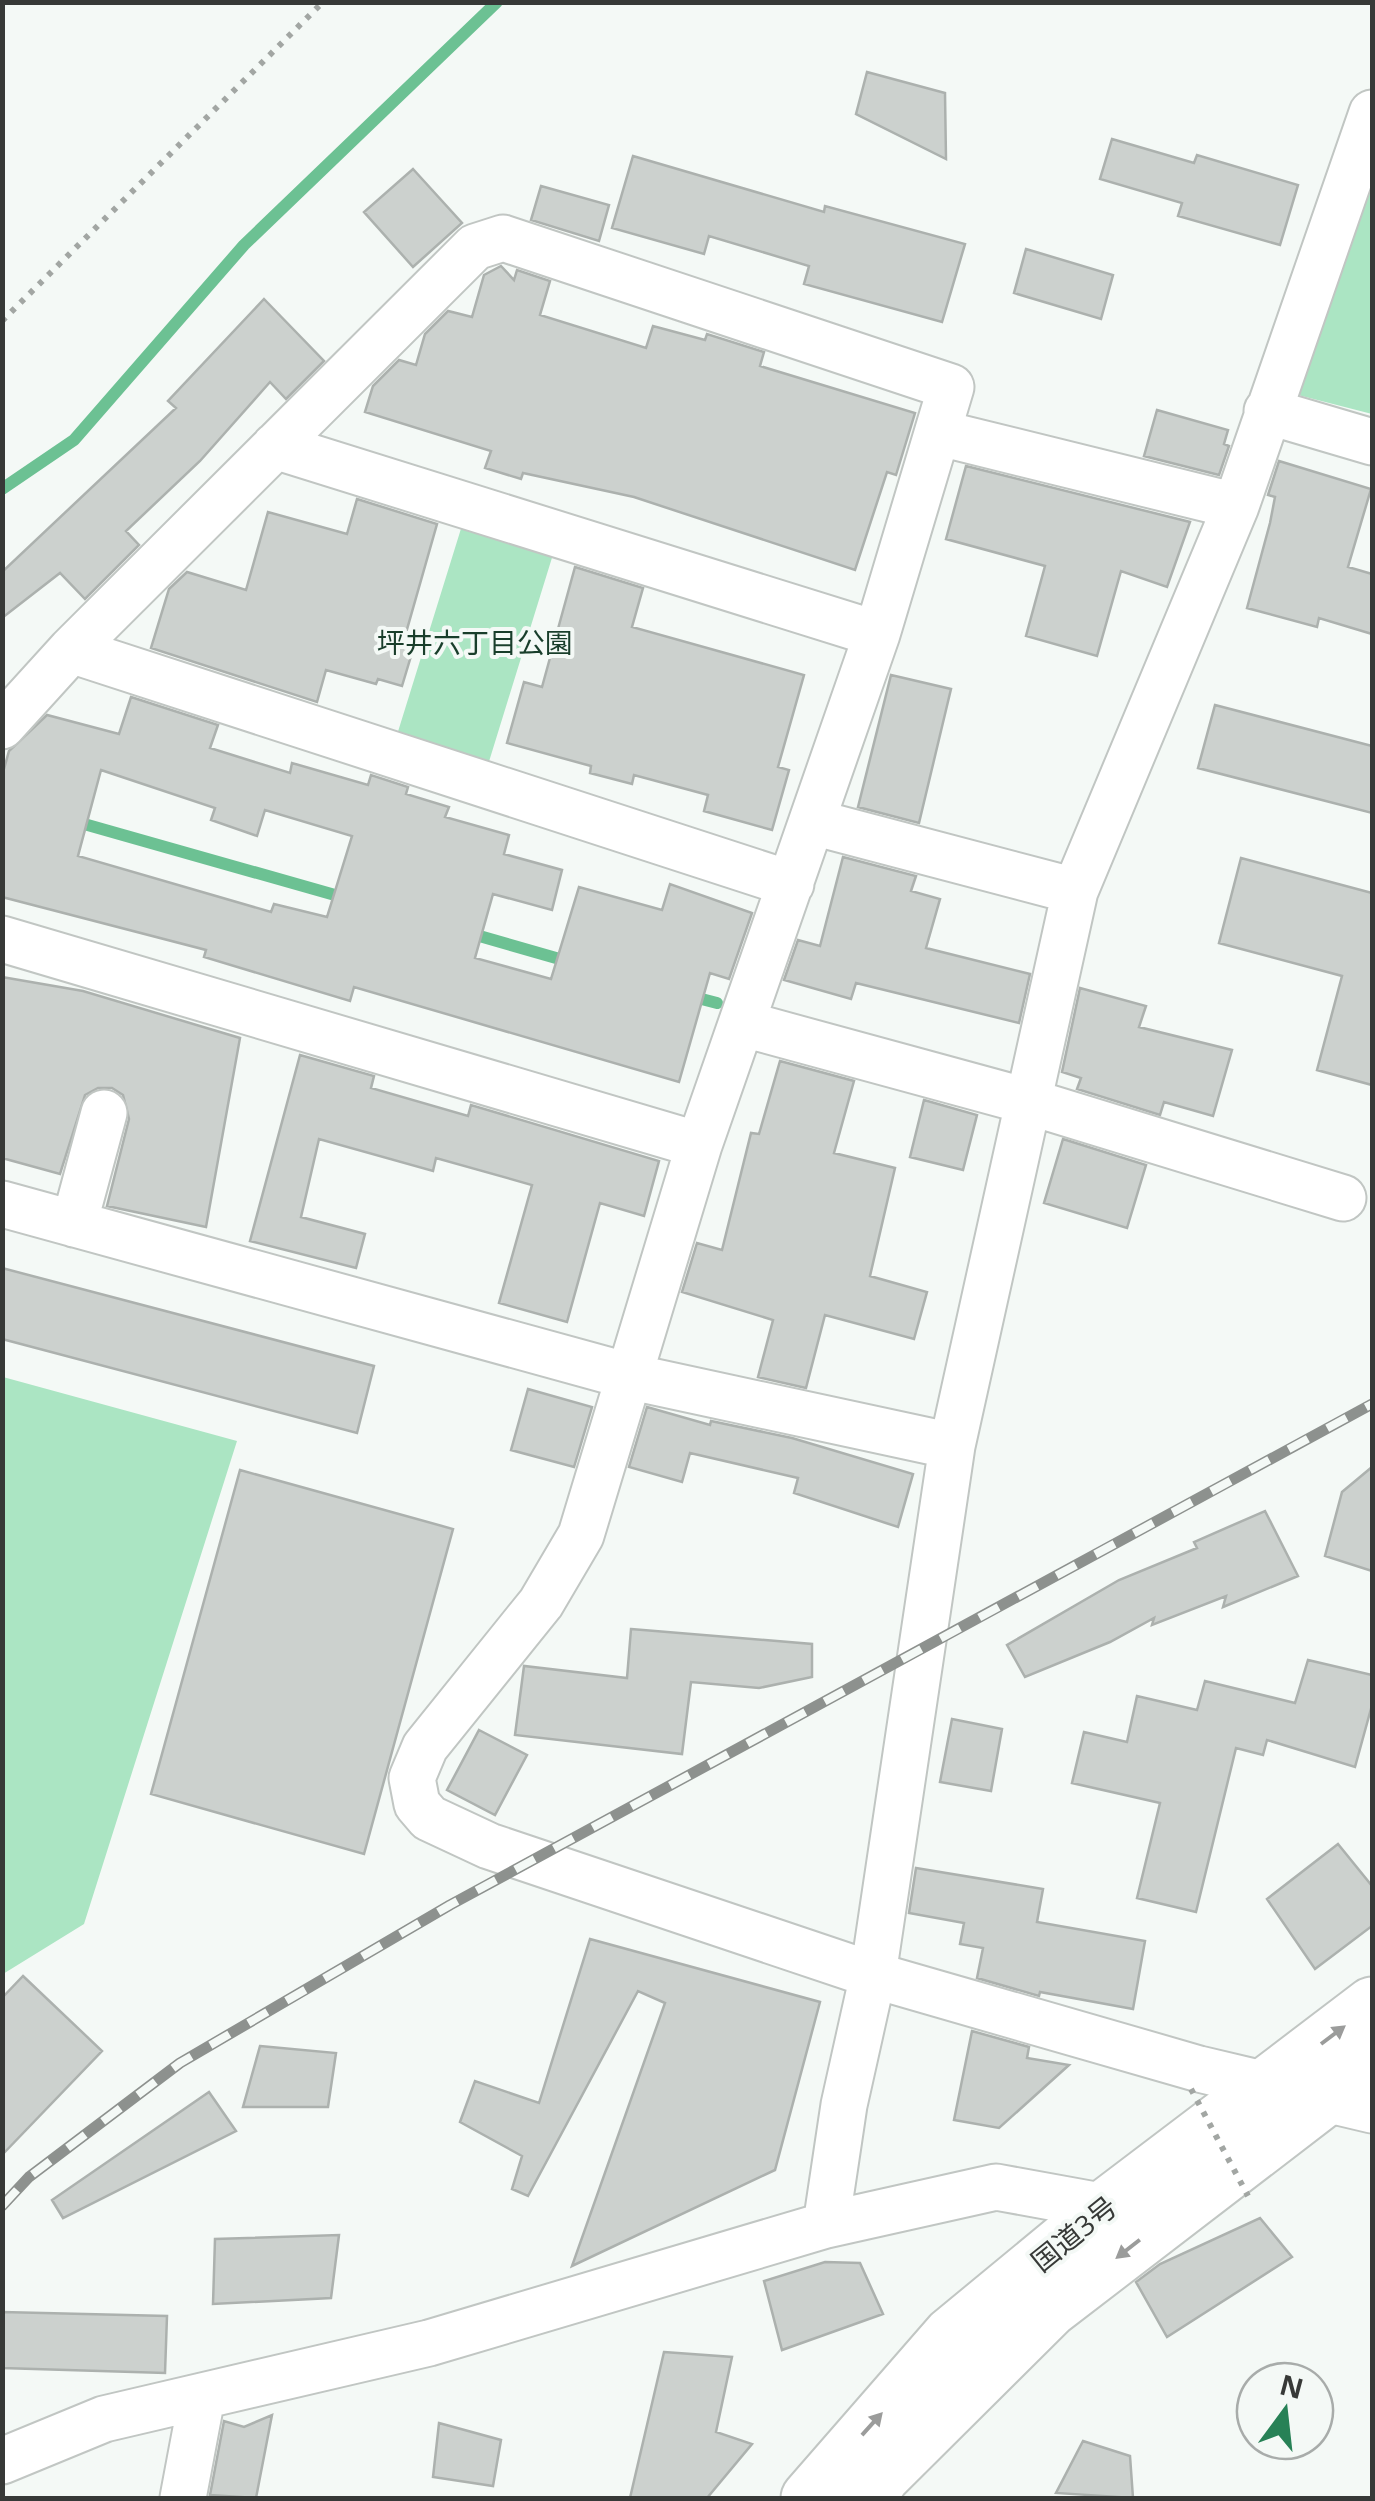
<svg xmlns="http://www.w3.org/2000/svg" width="1375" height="2501" font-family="'Open Sans','Noto Sans JP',sans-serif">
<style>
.green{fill:#abe5c3}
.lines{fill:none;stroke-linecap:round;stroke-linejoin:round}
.stream{stroke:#6cc193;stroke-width:12}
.building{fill:#ccd1ce;stroke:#acb1ae;stroke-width:2.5;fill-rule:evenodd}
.minor-casing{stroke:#c1c6c3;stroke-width:49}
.highway-casing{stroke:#c1c6c3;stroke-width:59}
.path{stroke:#a2a6a3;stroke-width:6;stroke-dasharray:5 8;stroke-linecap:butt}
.minor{stroke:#fff;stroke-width:45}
.highway{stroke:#fff;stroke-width:55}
.rail-casing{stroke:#8d918e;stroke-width:11}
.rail{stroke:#f4f9f6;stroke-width:8;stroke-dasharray:22;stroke-linecap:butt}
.path-bridge{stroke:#a2a6a3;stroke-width:6;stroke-dasharray:5 8;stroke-linecap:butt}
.oneway{fill:#9b9c9b}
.labels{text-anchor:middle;stroke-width:8;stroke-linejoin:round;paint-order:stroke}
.park-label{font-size:28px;fill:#193e2b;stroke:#f4f9f6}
.street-label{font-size:28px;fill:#373937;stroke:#f4f9f6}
</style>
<rect width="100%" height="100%" fill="#f4f9f6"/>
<!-- green -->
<path class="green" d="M1372 186V414L1298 395Z
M464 519 555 548 487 768 396 738Z
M3 1377 237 1441 84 1924 3 1974Z"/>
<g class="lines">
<!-- stream -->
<path class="stream" d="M2 489 74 440 244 245 497 2
M70 820 349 899
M469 933 570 962
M690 996 717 1003"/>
</g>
<!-- building -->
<path class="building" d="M867 72 945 93 946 159 856 114Z
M1112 139 1194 163 1197 155 1298 185 1280 245 1178 216 1182 203 1100 179Z
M633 156 824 212 825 206 965 244 942 322 804 284 809 266 709 236 704 254 612 228Z
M413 169 462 223 413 267 364 212Z
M541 186 609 205 599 241 531 220Z
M1026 249 1113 275 1101 319 1014 293Z
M501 266 514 280 517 270 550 281 540 315 646 348 653 326 705 340 707 334 764 352 760 366 915 413 896 475 887 472 855 570 634 497 523 473 521 479 485 468 491 451 365 412 373 386 399 360 416 365 425 334 448 311 472 317 484 275Z
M264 299 324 361 286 399 270 382 200 461 126 531 139 545 85 599 60 573 2 618V572L176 408 168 401Z
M1157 410 1228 430 1224 444 1229 446 1219 475 1144 456Z
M1279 461 1371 489 1348 567 1372 574V634L1319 618 1317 627 1247 608 1270 523 1275 497 1268 495Z
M966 466 1190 522 1167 587 1121 571 1097 656 1026 636 1045 566 946 539Z
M357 499 437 524 406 633 417 636 402 686 378 679 376 684 326 670 317 702 151 648 169 589 187 572 246 590 268 512 347 534Z
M575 567 643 588 632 627 804 675 778 767 789 770 772 830 704 811 708 795 634 775 632 784 590 773 591 766 507 743 524 682 542 687Z
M891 675 951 689 919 823 858 807Z
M131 697 218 725 210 748 290 773 292 763 368 785 371 775 408 787 406 794 449 807 445 817 509 835 504 854 562 870 552 910 493 894 475 958 551 979 579 887 662 910 670 884 752 913 729 979 710 973 679 1082 354 987 350 1001 204 957 206 950 2 897V776L9 751 47 715 119 734ZM101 770 215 808 211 820 257 836 265 810 352 836 327 917 274 904 271 912 78 856Z
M1215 705 1372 746V813L1198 768Z
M843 857 916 876 911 891 940 899 926 948 1030 974 1019 1023 856 983 851 999 784 980 798 940 820 946Z
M1241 858 1372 893V1085L1317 1070 1342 976 1219 943Z
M2 977 83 991 240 1038 206 1227 107 1206 129 1119 123 1095 112 1088H98L85 1095 60 1174 2 1158Z
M1080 988 1146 1006 1139 1027 1232 1050 1213 1116 1164 1102 1160 1115 1077 1089 1081 1078 1062 1072Z
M300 1055 374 1076 371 1088 468 1116 471 1105 659 1161 644 1216 600 1203 567 1322 499 1303 532 1185 436 1158 433 1171 319 1139 301 1217 365 1234 356 1268 250 1241Z
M780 1061 854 1081 834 1153 895 1168 870 1276 927 1292 914 1339 825 1315 806 1388 758 1377 773 1320 682 1292 697 1243 722 1250 751 1133 759 1134Z
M924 1100 977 1115 963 1170 910 1157Z
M1063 1139 1146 1165 1127 1228 1044 1203Z
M2 1268 374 1366 357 1433 2 1339Z
M528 1389 592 1407 574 1467 511 1450Z
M647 1407 710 1425 711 1421 792 1438 913 1474 898 1527 794 1493 798 1478 690 1453 682 1482 629 1467Z
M1372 1467V1571L1325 1556 1342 1492Z
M240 1470 453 1529 364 1854 151 1794Z
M1265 1511 1298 1576 1223 1607 1226 1596 1152 1625 1154 1618 1110 1642 1025 1677 1007 1645 1119 1580 1197 1548 1194 1542Z
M631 1629 812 1644V1677L759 1688 691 1682 682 1754 515 1735 524 1666 627 1678Z
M1308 1660 1372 1675V1705L1355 1767 1267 1740 1263 1755 1236 1748 1196 1912 1137 1898 1160 1803 1072 1783 1084 1732 1127 1742 1137 1696 1197 1710 1205 1681 1295 1703Z
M952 1719 1002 1729 991 1791 940 1782Z
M479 1730 527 1755 495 1815 447 1790Z
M1338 1844 1372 1886V1926L1315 1969 1267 1899Z
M916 1868 1043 1889 1037 1922 1145 1941 1133 2009 1040 1992 1039 1996 977 1978 983 1948 960 1944 964 1923 909 1913Z
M590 1939 820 2002 775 2170 572 2266 665 2003 638 1991 528 2196 512 2189 522 2156 460 2122 475 2081 539 2103Z
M23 1976 102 2051 2 2155V1998Z
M972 2031 1029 2047 1027 2058 1069 2065 999 2128 954 2120Z
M260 2046 336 2053 328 2107H243Z
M209 2092 236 2131 63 2218 52 2200Z
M1260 2218 1292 2257 1167 2337 1136 2282 1160 2264Z
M339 2235 331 2298 213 2304 215 2239Z
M825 2262 860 2263 883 2314 782 2350 764 2281Z
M2 2312 167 2316 165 2373 2 2368Z
M664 2352 732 2357 716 2432 752 2444 707 2498H630Z
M272 2415 256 2498 210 2495 224 2421 244 2427Z
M439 2423 501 2440 493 2486 433 2477Z
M1083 2441 1130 2456 1133 2498 1056 2493Z"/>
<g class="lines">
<defs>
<path id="minor" d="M1267 411 1372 442
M940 433 1236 506
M275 446 877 634
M71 650 791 884
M2 726 71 650 475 247 503 238 951 387 877 634 699 1145 581 1535 541 1603 425 1747 412 1778 417 1804 429 1818 489 1846 873 1975 1199 2069 1372 2110
M813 822 1075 891
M2 939 699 1145
M744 1024 1030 1102 1343 1198
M2 1204 632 1377 952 1446
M74 1224 104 1113
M826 2225 844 2105 873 1975 952 1446 1075 891 1236 506 1372 113
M2 2461 104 2419 429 2343 826 2225 996 2187 1106 2207 1131 2199
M183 2498 202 2397"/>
<path id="highway" d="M809 2498 951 2335 1106 2207 1372 2005
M867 2498 882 2476 1050 2309 1372 2062"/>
</defs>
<!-- minor casing -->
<use href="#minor" class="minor-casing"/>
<!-- highway casing -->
<use href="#highway" class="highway-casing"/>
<!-- path -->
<path class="path" d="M2 321 323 2"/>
<!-- minor -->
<use href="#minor" class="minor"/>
<!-- highway -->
<use href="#highway" class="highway"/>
<defs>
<path id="rail" d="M2 2206 29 2177 180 2063 450 1905 1372 1404"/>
</defs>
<!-- rail casing -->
<use href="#rail" class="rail-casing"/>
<!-- rail -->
<use href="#rail" class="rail"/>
<!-- path-bridge -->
<path class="path-bridge" d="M1191 2089 1248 2196"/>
</g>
<!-- one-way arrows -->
<defs><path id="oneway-solid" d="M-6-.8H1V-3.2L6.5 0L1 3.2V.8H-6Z" transform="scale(2.5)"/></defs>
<g class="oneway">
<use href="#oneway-solid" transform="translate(1333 2035) rotate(-37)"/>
<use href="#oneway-solid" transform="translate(1128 2249) rotate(142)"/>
<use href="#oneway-solid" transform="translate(872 2424) rotate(-48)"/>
</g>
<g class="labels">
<!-- park labels -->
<g class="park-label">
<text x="475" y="653">坪井六丁目公園</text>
</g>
<!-- street labels -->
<g class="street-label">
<text transform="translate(1074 2234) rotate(-39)" y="10">国道3号</text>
</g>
</g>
<!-- border -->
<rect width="1375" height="2501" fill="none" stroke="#373937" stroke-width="10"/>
<!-- north arrow -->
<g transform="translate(1285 2411) rotate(15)"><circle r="48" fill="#f4f9f6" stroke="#a8acaa" stroke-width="2.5"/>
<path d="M0-8L18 38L0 25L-18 38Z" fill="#278156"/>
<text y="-15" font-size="28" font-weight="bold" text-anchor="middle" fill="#373937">N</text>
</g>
</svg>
